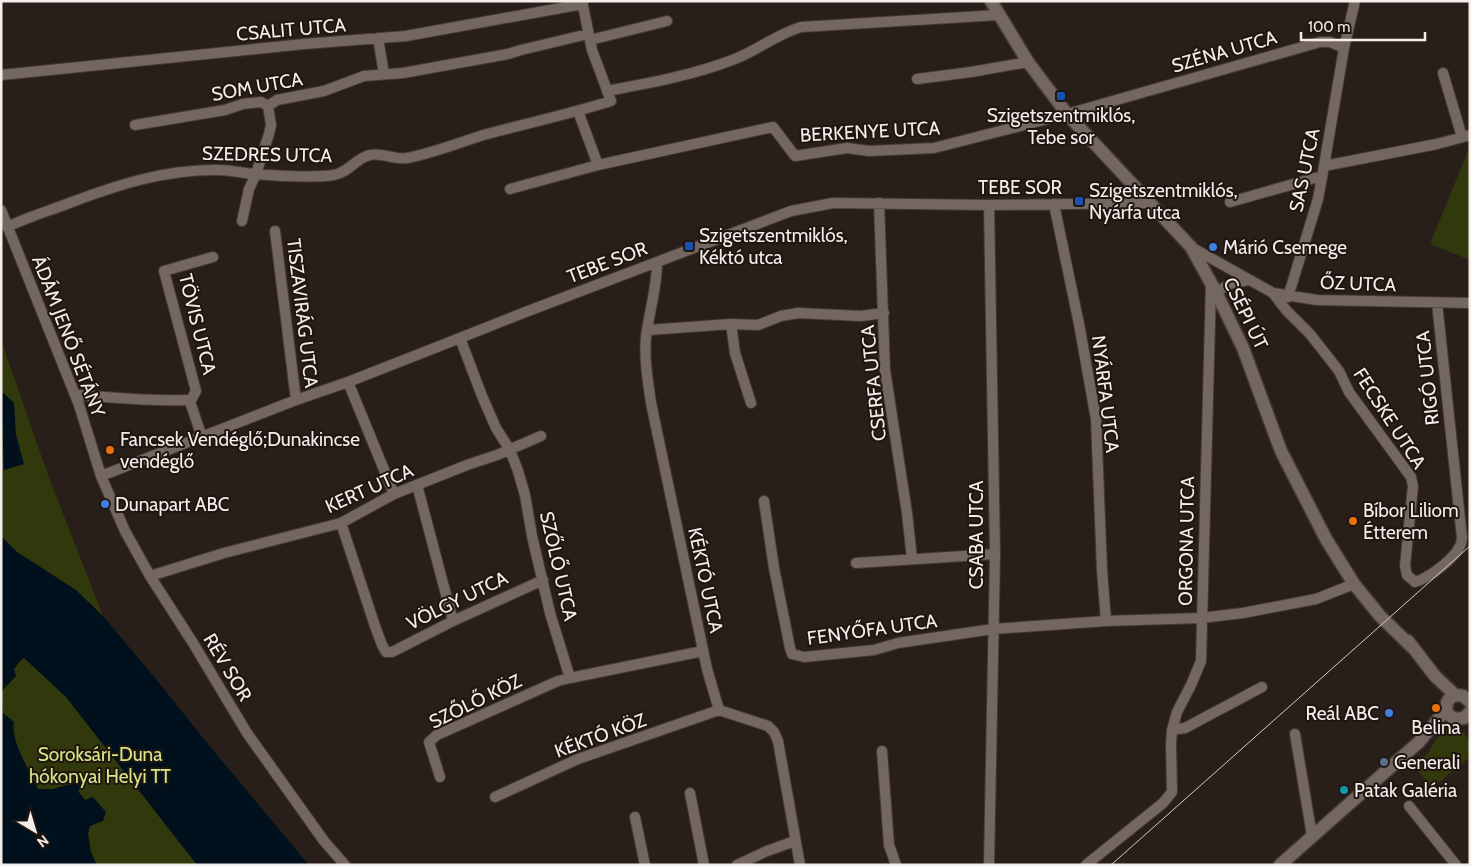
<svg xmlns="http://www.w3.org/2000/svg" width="1471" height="866" font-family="Cabin,sans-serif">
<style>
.green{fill:#31380b}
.water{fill:#00101c}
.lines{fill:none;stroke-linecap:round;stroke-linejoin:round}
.minor-casing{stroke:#443b37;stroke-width:12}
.tertiary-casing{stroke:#443b37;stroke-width:15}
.minor{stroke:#746762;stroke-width:10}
.tertiary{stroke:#746762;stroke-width:12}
.tram{stroke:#d2cbc7;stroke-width:1}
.transit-dot{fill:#1a4fb4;stroke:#201611;stroke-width:2}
.shop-dot{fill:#3f7fe0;stroke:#201611;stroke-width:2}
.food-dot{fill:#e8710a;stroke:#201611;stroke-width:2}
.service-dot{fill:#5c6f8a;stroke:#201611;stroke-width:2}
.culture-dot{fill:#0f9aa8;stroke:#201611;stroke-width:2}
.labels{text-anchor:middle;stroke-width:4;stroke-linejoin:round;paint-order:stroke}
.street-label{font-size:19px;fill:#f4ede9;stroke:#201611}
.poi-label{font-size:19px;fill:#f4ede9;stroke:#201611;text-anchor:start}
.park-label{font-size:19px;fill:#d6e788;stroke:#201611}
</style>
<rect width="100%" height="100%" fill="#291f1a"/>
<!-- green -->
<path class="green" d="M1470 146V260L1430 244Z
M1 340 48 475 103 616 156 679 208 744 309 865H1Z
M1458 726 1470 741V757L1432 788 1413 765 1427 754 1437 738 1445 731Z"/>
<!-- water -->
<path class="water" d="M1 391 14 403 16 435 24 464 4 470Z
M1 536 17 552 76 590 103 616 156 679 208 744 309 865H197L66 697 24 658 20 661 14 669 16 676 1 692Z
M1 697 3 713 14 722C10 741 30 771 38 789H53L80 781 82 787 78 791 85 800 93 797 106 812 103 821 90 826 88 834 91 852 97 865H1Z"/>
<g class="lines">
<defs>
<path id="minor" d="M378 38 384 74
M590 40 667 21
M1443 73 1462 137
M1 75 304 44 406 36 583 4
M917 79 971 72 1028 62
M607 91C650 83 694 75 735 59 758 50 777 34 801 27L999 15
M578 111 598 165
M135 125 225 110 243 104 261 102 268 106 277 100 324 91 364 76 403 73 508 54 521 50 588 34
M1324 166 1437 144 1470 135
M510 189 598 165 773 127 795 156 847 148 869 151 934 148 1067 114 1320 42H1330L1344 48 1355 1
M1230 202 1322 176
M879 203 885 370 907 513 912 559
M1054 204 1079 324 1096 419 1102 570 1106 621
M1 210 79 405 101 476 125 531 150 576 193 643 247 733 324 841 345 865
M242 221 249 189 256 174 269 134 271 125 268 106
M7 227C26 218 45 212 64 205 114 186 164 169 218 170 230 170 243 173 255 174 279 176 311 178 334 175 348 173 356 158 370 155 382 152 394 160 407 158 434 153 460 142 487 134 528 123 570 114 611 101L592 50 582 1
M275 231 296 400
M1191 247 1273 293 1317 300 1470 303
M657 263C657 288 649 312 646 337 644 359 648 382 651 403L707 669 719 710 768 726 774 732 778 741 800 865
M1216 292 1232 283 1249 280
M1273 293 1286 310 1310 334 1339 371 1349 392 1411 477 1413 486 1405 566 1407 575 1415 582C1429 578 1454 559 1460 546 1461 545 1462 538 1462 538L1437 303
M1288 297 1318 199 1324 166 1344 48
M731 324 735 353 751 403
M648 330 731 324 758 325 781 316 798 313 861 316 884 313
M460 338 482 396 496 428 510 450 518 471 525 495 532 536 550 613 570 678 703 651
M348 382 394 494
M75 395C112 397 148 402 186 400L190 402 202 437
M190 402 196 391 164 271 213 257
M101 476 296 400 348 382 460 338 523 313 791 211 833 203 989 205 1149 203
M417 485 453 621
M764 501 774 568 790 648 792 654 804 657 874 650 898 643 993 629 1106 621 1201 618 1243 613 1316 599 1354 584
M341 523 375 626 382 645 386 652H392L453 621 543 580
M856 563 995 554
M150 576 224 553 341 523 394 494 467 465 497 455 541 436
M1172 730 1185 728 1262 687
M1295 734 1312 836
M882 751 889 845 896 865
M440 777 429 742 437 735 558 681 570 678
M690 793 704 865
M495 797 578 759 719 710
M1409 806 1456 865
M635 817 645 865
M737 865 767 851 795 841
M989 865 995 554 989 205
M1086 865 1163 803 1172 792 1171 744 1172 730 1177 712 1191 685 1201 661 1211 283"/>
<path id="tertiary" d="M991 1 1028 62 1067 114 1191 247 1216 292 1243 348 1281 451 1326 539 1354 584 1380 616 1412 647
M1408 641 1435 676 1455 695
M1470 702 1463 696C1451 693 1444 701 1447 713L1454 719 1464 718 1470 712
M1280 865 1419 742 1446 710"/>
</defs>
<!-- minor casing -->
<use href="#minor" class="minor-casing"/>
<!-- tertiary casing -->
<use href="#tertiary" class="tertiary-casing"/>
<!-- minor -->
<use href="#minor" class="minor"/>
<!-- tertiary -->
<use href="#tertiary" class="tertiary"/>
<!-- tram -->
<path class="tram" d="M1111 865 1470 546"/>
</g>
<!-- markers -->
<g class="transit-dot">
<rect x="1056" y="91" width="10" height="10" rx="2.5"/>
<rect x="1074" y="196" width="10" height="10" rx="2.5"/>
<rect x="684" y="241" width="10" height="10" rx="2.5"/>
</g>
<g class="shop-dot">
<circle cx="1213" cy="247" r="5"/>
<circle cx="105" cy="504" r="5"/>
<circle cx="1389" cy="713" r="5"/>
</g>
<g class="food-dot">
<circle cx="110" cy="450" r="5"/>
<circle cx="1353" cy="521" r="5"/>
<circle cx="1436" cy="708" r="5"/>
</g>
<circle class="service-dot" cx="1384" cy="762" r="5"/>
<circle class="culture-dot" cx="1344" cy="790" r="5"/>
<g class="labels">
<!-- street labels -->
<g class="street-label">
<text transform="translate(291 29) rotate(-5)" y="7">CSALIT UTCA</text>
<text transform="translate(1224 51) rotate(-16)" y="7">SZÉNA UTCA</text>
<text transform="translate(257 86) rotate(-10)" y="7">SOM UTCA</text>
<text transform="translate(870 131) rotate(-3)" y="7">BERKENYE UTCA</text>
<text transform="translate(267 154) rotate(1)" y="7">SZEDRES UTCA</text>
<text transform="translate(1304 170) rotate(-78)" y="7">SAS UTCA</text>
<text x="1020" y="194">TEBE SOR</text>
<text transform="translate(607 262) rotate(-21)" y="7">TEBE SOR</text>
<text transform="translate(1358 283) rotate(2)" y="7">ŐZ UTCA</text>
<text transform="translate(303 313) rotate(83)" y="7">TISZAVIRÁG UTCA</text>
<text transform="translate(1246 313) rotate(64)" y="7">CSÉPI ÚT</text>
<text transform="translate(198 324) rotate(76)" y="7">TÖVIS UTCA</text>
<text transform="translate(69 336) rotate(69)" y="7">ÁDÁM JENŐ SÉTÁNY</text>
<text transform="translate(1427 378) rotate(-96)" y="7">RIGÓ UTCA</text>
<text transform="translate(873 383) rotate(-96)" y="7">CSERFA UTCA</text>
<text transform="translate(1106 394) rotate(83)" y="7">NYÁRFA UTCA</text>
<text transform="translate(1390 418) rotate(57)" y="7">FECSKE UTCA</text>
<text transform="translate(369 488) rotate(-24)" y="7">KERT UTCA</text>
<text transform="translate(976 535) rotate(-90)" y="7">CSABA UTCA</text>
<text transform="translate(1186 541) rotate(-89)" y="7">ORGONA UTCA</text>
<text transform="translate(559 566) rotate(77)" y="7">SZŐLŐ UTCA</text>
<text transform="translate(706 580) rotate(78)" y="7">KÉKTÓ UTCA</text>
<text transform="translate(457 600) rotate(-26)" y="7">VÖLGY UTCA</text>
<text transform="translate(872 629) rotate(-8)" y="7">FENYŐFA UTCA</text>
<text transform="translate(228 667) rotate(59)" y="7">RÉV SOR</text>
<text transform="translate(475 701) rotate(-26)" y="7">SZŐLŐ KÖZ</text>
<text transform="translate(600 735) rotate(-20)" y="7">KÉKTÓ KÖZ</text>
</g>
<!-- poi labels -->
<g class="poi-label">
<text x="1061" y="122" text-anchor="middle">Szigetszentmiklós,<tspan x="1061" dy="22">Tebe sor</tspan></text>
<text x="1089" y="197">Szigetszentmiklós,<tspan x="1089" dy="22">Nyárfa utca</tspan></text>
<text x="699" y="242">Szigetszentmiklós,<tspan x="699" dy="22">Kéktó utca</tspan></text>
<text x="1223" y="254">Márió Csemege</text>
<text x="120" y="446">Fancsek Vendéglő;Dunakincse<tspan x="120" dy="22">vendéglő</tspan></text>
<text x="115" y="511">Dunapart ABC</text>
<text x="1363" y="517">Bíbor Liliom<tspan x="1363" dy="22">Étterem</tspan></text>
<text x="1379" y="720" text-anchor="end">Reál ABC</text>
<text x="1436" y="734" text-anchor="middle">Belina</text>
<text x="1394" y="769">Generali</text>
<text x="1354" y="797">Patak Galéria</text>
</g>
<!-- park labels -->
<g class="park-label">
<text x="100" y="761">Soroksári-Duna<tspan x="100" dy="22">hókonyai Helyi TT</tspan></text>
</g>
</g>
<!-- border -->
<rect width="1471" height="866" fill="none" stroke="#f4ede9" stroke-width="5"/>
<!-- north arrow -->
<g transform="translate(35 831) rotate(142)" stroke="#201611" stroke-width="4" paint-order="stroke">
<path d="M0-4L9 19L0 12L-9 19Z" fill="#f4ede9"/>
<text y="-8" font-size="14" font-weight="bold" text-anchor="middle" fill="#f4ede9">N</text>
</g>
<!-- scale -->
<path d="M1301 32v8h124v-8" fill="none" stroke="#f4ede9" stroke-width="2.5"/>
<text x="1308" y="32" font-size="15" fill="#f4ede9" stroke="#201611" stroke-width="4" paint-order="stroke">100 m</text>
</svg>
